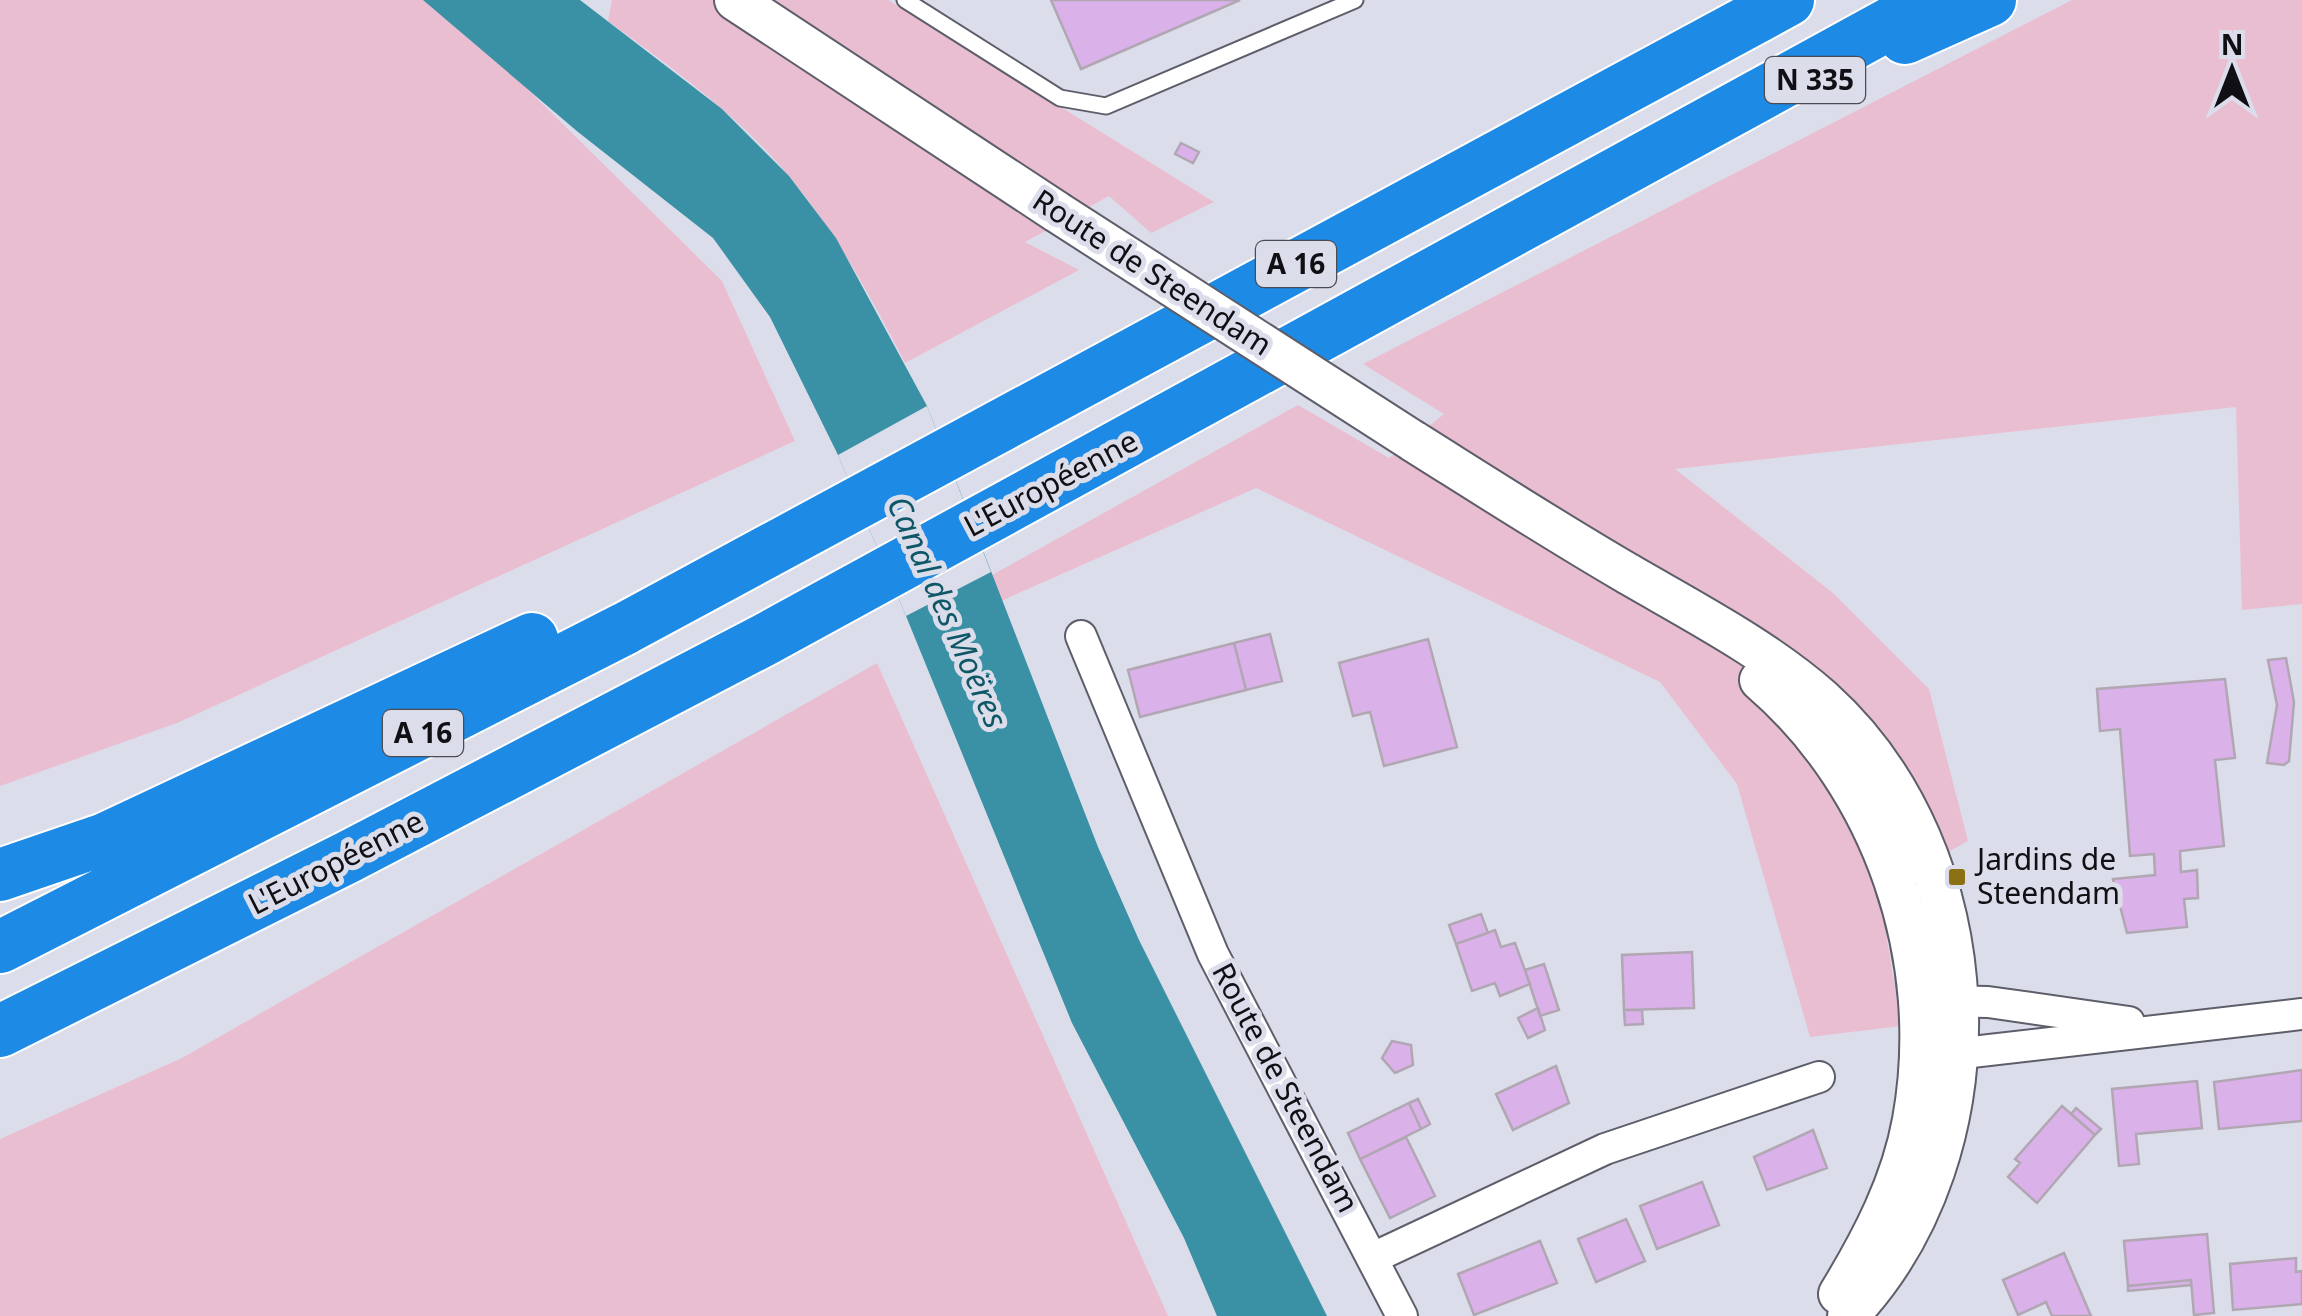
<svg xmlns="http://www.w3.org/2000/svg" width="2302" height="1316" font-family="'Noto Sans',sans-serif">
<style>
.green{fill:#eabed1}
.water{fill:#3a91a5}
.pier{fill:#dcddeb}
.building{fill:#dab1e8;stroke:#b0a7b3;stroke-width:2.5}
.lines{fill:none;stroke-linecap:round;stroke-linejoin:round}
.lane-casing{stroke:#5d5e6a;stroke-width:19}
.street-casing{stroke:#5d5e6a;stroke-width:34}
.secondary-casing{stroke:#5d5e6a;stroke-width:44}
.highway-casing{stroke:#fff;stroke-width:56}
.lane{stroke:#fff;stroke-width:15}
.street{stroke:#fff;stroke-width:30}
.secondary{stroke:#fff;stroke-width:40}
.highway{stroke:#1d8ae5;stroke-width:52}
.secondary-bridge-casing{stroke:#5d5e6a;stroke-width:44;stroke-linecap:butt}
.secondary-bridge{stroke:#fff;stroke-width:40}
.poi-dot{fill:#8b7114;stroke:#dcddeb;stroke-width:4}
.labels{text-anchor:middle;stroke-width:10;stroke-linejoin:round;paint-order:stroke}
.shield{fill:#dcddeb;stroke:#4c4d54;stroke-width:2.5}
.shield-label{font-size:28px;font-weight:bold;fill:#0f0f14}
.street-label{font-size:30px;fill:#0f0f14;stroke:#dcddeb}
.poi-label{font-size:30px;fill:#0f0f14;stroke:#dcddeb;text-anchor:start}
.water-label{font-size:32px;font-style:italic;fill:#0e5766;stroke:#dcddeb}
</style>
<rect width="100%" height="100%" fill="#dcddeb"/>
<!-- green -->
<path class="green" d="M0 0H437L722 281 795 441 177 723 0 786Z
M612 0H888L1214 202 1151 233 1109 196 1025 242 1079 270 905 363C871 297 836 232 788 175 737 114 671 67 608 21Z
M2072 0H2302V604L2242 610 2236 407 1675 469 1833 593 1929 689 1968 841 1879 890 1901 1026 1810 1037 1737 784 1660 682 1256 488 1001 601 992 575 1298 405 1389 458 1444 414 1363 364Z
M877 663 1168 1316H0V1139L182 1058Z"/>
<!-- water -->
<path class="water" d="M423 0H580L722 109 789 176 836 238 927 406 1098 847 1139 940 1327 1316H1217L1184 1238 1072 1023 906 616 838 455 770 317 713 238 578 132Z"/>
<!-- pier -->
<path class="pier" d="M927 406 991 572 906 616 838 455Z"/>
<!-- building -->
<path class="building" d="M1051 0H1240L1081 69Z
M1181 143 1199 152 1193 163 1175 154Z
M1270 634 1282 681 1246 690 1234 643Z
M1428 639 1457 747 1384 766 1370 712 1353 716 1339 663Z
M1234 643 1246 690 1140 717 1128 670Z
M2286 658 2294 702 2289 761 2284 765 2267 763 2277 705 2268 660Z
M2225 679 2235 758 2215 760 2224 846 2180 851 2181 872 2197 870 2198 898 2184 899 2187 927 2127 933 2113 879 2155 875 2154 854 2130 856 2120 729 2100 731 2097 689Z
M1481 914 1488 933 1456 944 1449 925Z
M1495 930 1501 947 1515 943 1530 984 1500 996 1495 983 1472 991 1456 944Z
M1692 952 1694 1008 1624 1010 1622 955Z
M1544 964 1559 1010 1540 1016 1525 970Z
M1538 1008 1545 1030 1528 1038 1518 1018Z
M1624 1010H1642L1643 1024 1625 1025Z
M1392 1041 1411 1045 1413 1065 1395 1073 1382 1058Z
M1556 1066 1569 1103 1513 1130 1496 1094Z
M2302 1070V1121L2219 1129 2214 1082Z
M2197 1081 2202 1128 2136 1134 2139 1164 2119 1166 2112 1089Z
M1418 1099 1430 1124 1421 1129 1409 1103Z
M1409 1103 1421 1129 1360 1159 1348 1133Z
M2062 1106 2095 1135 2037 1203 2008 1177 2020 1163 2015 1159Z
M2076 1108 2101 1129 2095 1135 2071 1114Z
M1813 1130 1827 1168 1767 1190 1754 1157Z
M1406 1137 1435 1196 1390 1218 1360 1159Z
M1702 1182 1719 1225 1657 1249 1640 1206Z
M1626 1219 1645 1261 1596 1282 1578 1239Z
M2207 1234 2214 1313 2194 1315 2191 1280 2128 1286 2124 1241Z
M1540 1241 1557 1283 1474 1315 1458 1274Z
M2064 1253 2091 1316H2052L2046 1302 2018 1315 2003 1280Z
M2296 1258V1272L2302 1271V1304L2233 1310 2230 1264Z
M2191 1280V1285L2128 1291V1286Z"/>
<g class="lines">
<defs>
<path id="lane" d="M905 0 1060 98 1106 106 1355 0"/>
<path id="street" d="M1081 636 1213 954 1402 1316
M1937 1001 1988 1002 2129 1022
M1937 1056 2302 1014
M1375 1257 1605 1149 1819 1077"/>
<path id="secondary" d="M735 0 1057 212
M1413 441C1483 485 1553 530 1625 572 1692 611 1764 648 1822 699 1992 852 2005 1151 1848 1316
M1760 680C1884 787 1942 959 1913 1120 1902 1182 1872 1240 1839 1294"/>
<path id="highway" d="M1905 38 1990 0
M0 875 105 839 532 639
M0 947 626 628 1788 0
M0 1031 348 857 766 639 1933 0"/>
</defs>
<!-- lane casing -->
<use href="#lane" class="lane-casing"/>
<!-- street casing -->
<use href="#street" class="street-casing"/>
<!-- secondary casing -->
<use href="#secondary" class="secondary-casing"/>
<!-- highway casing -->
<use href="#highway" class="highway-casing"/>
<!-- lane -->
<use href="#lane" class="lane"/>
<!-- street -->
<use href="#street" class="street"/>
<!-- secondary -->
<use href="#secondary" class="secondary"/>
<!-- highway -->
<use href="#highway" class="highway"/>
<defs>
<path id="secondary-bridge" d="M1057 212 1413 441"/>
</defs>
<!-- secondary-bridge casing -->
<use href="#secondary-bridge" class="secondary-bridge-casing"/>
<!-- secondary-bridge -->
<use href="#secondary-bridge" class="secondary-bridge"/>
</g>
<!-- markers -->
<rect class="poi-dot" x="1947" y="867" width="20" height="20" rx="5"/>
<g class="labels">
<!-- shield labels -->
<g class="shield">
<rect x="1765" y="57" width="100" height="46" rx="8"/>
<rect x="1256" y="241" width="80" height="46" rx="8"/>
<rect x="383" y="710" width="80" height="46" rx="8"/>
</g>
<g class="shield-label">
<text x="1815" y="90">N 335</text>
<text x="1296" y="274">A 16</text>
<text x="423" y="743">A 16</text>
</g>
<!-- street labels -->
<g class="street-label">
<text transform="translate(1152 273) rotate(33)" y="10">Route de Steendam</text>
<text transform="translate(1051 484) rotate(-28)" y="10">L'Européenne</text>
<text transform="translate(336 863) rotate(-27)" y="10">L'Européenne</text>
<text transform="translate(1285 1088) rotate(62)" y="10">Route de Steendam</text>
</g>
<!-- poi labels -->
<g class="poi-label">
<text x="1977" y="870">Jardins de<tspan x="1977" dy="34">Steendam</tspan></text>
</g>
<!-- water labels -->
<g class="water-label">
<text transform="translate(947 612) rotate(66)" y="11">Canal des Moëres</text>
</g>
</g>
<!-- north arrow -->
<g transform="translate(2232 70)" stroke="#dcddeb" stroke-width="8" paint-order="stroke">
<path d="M0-8L18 38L0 25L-18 38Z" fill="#0f0f14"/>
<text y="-15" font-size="28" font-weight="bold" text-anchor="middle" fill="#0f0f14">N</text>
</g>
</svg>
